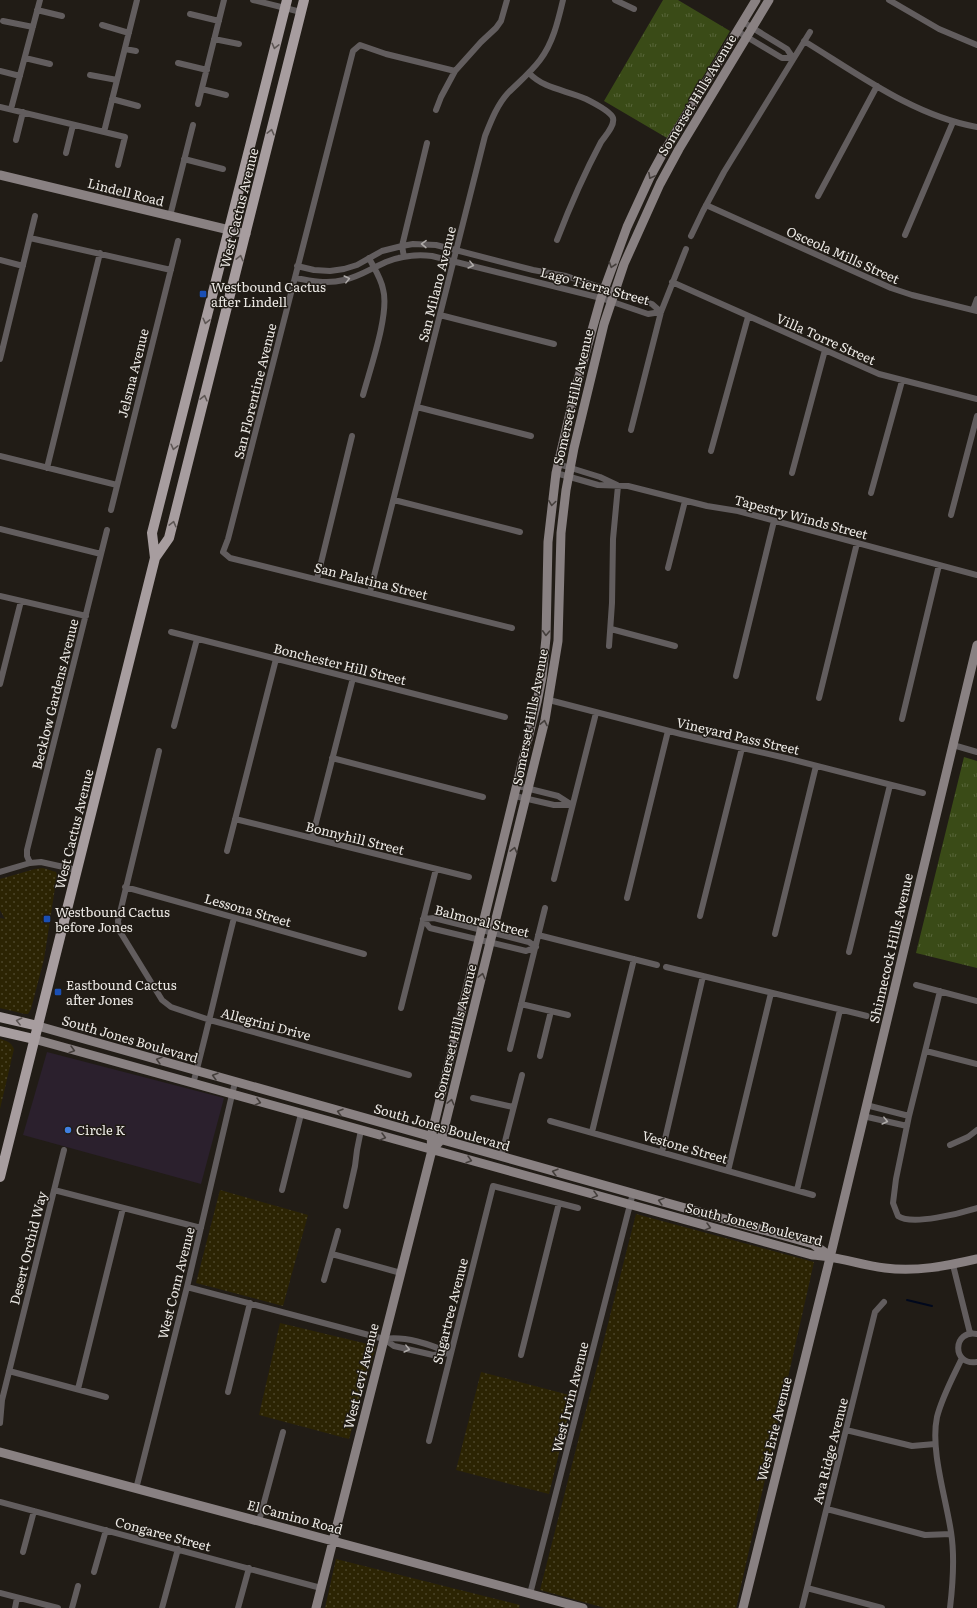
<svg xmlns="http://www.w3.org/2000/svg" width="977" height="1608" font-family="Literata,serif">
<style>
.commercial{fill:#2b202d}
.grass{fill:url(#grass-tufts)}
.sand{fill:url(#sand-dots)}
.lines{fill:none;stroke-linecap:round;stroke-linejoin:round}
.stream{stroke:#00081d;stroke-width:2}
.street{stroke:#625d5e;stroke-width:6}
.secondary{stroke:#898182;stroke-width:9}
.primary{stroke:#a79d9f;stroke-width:10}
.oneway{stroke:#5d5654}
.oneway2{stroke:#453f3c}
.oneway3{stroke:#aeaaa8}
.transit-dot{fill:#1a4fb4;stroke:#211c16;stroke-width:1.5}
.shop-dot{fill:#3f7fe0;stroke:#211c16;stroke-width:1.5}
.labels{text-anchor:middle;stroke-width:3;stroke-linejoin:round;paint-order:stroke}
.street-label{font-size:13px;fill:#ece9e5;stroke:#211c16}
.poi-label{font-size:13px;fill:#ece9e5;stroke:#211c16;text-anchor:start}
</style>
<defs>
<pattern id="grass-tufts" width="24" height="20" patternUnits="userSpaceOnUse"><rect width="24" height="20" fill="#3a4b17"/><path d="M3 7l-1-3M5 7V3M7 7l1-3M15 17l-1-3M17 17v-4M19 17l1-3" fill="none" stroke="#576539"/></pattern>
<pattern id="sand-dots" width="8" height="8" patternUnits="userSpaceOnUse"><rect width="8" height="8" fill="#2c2403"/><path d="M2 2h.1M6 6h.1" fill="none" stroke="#4b4428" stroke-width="1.8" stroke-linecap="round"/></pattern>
</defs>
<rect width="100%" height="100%" fill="#211c16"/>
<!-- commercial -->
<path class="commercial" d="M47 1052 224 1098 201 1184 23 1135Z"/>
<!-- grass -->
<path class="grass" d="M663 0H678L730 31 667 138 604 101Z
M964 757 977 761V968L916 953Z"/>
<!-- sand -->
<path class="sand" d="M43 868 56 872 57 875 44 959 31 1009 28 1014H25L0 1008V918L5 919 0 910V879L35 869Z
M0 1039C7 1041 11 1042 14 1049L0 1109Z
M220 1190 308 1215 283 1306 196 1283Z
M636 1214 814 1262 736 1608H605L540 1590Z
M280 1323 376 1346 349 1439 259 1415Z
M481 1372 573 1396 549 1494 456 1470Z
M336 1559 520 1605 519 1608H325Z"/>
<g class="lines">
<!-- stream -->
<path class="stream" d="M907 1300 932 1306"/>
<!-- street -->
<path class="street" d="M253 0 301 12
M615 0 634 9
M889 0 939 29 977 45
M37 10 62 16
M190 14 219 21
M3 21 33 27
M102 25 129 33
M737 31 782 58H793L787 49 743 22
M214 39 239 44
M804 41C858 74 914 116 977 127
M125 49 136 51
M25 58 50 64
M178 63 207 70
M0 71 20 76
M455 71 386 54 360 45 353 51 228 539 223 552 230 558 512 628
M529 73C544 89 566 90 586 99 592 102 611 112 613 118 615 126 605 136 601 142 584 174 570 206 557 240
M90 75 117 80
M202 89 226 95
M112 99 138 106
M198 104 224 0
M0 107 125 137 118 165
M11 109 40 0
M436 110 441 97 455 71 481 42 496 28 501 21 507 0
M104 132 137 0
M16 140 23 112
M66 153 73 125
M184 159 223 169
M818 196 877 86
M706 205 891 288 912 295 977 311
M170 216 193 125
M905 235 953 122
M691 236 703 211 724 172 810 32
M30 238 171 270
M404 257 402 246 427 143
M0 260 23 266
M297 266 314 270 330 271 344 269 357 265 382 251 402 246 413 244 436 245 533 270 566 276 652 304 661 312
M295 278C311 281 327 284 344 280 359 277 372 268 386 262 401 256 416 254 432 256L601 298 648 314 661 312
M672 282 879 374 977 399
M973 310 977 299
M440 315 554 344
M0 359 35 216
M363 395C370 369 390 313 383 289 381 278 374 268 369 258
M417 407 531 436
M631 430 661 312 686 249
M711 451 748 317
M0 456 117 485
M558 464 600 477 617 485
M47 468 100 253
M556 473 598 485 628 486 707 506 738 511 977 575
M792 473 825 350
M871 493 902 381
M394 500 520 532
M111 510 178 241
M951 515 977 416
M0 529 101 554
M668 568 685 501
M317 579 352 436
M370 592 485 136C491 121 497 105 508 93 519 82 531 72 540 60 553 43 558 21 563 0
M0 596 86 616
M611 629 675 646
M171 632 505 717
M609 646 612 603 613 539 618 486
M736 676 774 521
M0 684 21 601
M819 698 857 543
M549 700 681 734 786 758 923 793
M902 719 939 565
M174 726 197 639
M953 745 977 752
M159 751 118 921 119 930 162 1000 171 1007 210 1020 409 1075
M332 758 483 797
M518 786 558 796 572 805
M515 796 554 805H572
M235 819 469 877
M312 838 353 678
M227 851 276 659
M30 863 27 856V850L107 530
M0 872 30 863 41 862 77 870
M554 879 596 713
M125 887 364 954
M627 898 668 731
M700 916 742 748
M434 918 529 942 536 947 526 951 430 928 423 919Z
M775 934 816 766
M538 935 657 965
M849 952 890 785
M666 967 867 1016
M916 985 977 1001
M940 991 909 1116 896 1179 893 1203 898 1216C912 1226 961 1213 977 1208
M521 1004 568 1015
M401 1008 436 869
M510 1049 545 908
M926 1051 977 1064
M540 1056 551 1011
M193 1084C208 1028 220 973 234 918
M473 1098 513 1107
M866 1105 909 1116
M863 1116 907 1126
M550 1121 813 1195
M592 1132 634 959
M950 1145 968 1137 977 1130
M662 1152 703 976
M501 1157 522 1075
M728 1171 771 993
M54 1190 201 1228
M282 1190 301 1114
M797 1190 840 1010
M346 1206 355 1166 357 1150 361 1130
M332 1254 401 1273
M953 1265 970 1333
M324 1280 338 1231
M187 1287 384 1339 394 1346 433 1355 451 1353
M977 1334C953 1329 951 1366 977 1362
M384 1339C406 1336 429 1344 450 1353
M521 1355 559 1203
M9 1371 106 1397
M78 1389 123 1208
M228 1392 250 1303
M0 1423 2 1400 64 1150
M846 1430 912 1446 935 1444
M429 1441 493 1186 578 1208
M136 1489 187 1287 235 1082
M0 1502 321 1588
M827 1509 925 1535 951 1534
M259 1521 283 1432
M23 1552 34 1511
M94 1572 106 1530
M807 1588 882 1608
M0 1593 58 1608
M530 1594 633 1193
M15 1608 17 1598
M72 1608 78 1586
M162 1608 178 1549
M238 1608 249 1568
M802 1608 875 1312 884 1302
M950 1608C953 1583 955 1557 951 1532 946 1498 930 1450 937 1417 942 1397 953 1377 962 1358"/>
<!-- secondary -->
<path class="secondary" d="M0 175 246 234
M38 1026 813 1244 830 1256
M34 1039 812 1255C837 1256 860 1265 885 1268 916 1272 947 1266 977 1259
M432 1150 441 1140 443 1133 545 720 558 641 561 533 566 490 574 448 604 324 624 264 660 184 679 149 769 0
M0 1452 583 1608
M316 1608 432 1150 431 1137 434 1124 537 702 542 677 546 638 548 542 556 473 576 387 601 298 627 227 650 177 662 155 756 0
M743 1608 828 1266 977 645"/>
<!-- primary -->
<path class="primary" d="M155 558 169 538 304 0
M0 1017 38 1026
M0 1031 34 1039
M0 1177 155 558 152 533 287 0"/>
</g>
<!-- one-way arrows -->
<defs><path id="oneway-chevron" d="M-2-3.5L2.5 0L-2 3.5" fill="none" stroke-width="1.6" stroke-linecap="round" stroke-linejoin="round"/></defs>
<g class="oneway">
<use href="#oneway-chevron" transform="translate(275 46) rotate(104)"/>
<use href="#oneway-chevron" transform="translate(271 132) rotate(-76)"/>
<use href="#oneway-chevron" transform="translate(240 258) rotate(-76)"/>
<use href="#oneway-chevron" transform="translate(206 321) rotate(104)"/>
<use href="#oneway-chevron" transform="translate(204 398) rotate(-76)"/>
<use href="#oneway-chevron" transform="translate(174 447) rotate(104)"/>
<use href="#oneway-chevron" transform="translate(173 524) rotate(-76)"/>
<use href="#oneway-chevron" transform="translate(19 1021) rotate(-166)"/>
</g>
<g class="oneway2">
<use href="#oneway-chevron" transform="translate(651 176) rotate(118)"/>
<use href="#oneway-chevron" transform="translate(612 265) rotate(109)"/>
<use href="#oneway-chevron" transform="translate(552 503) rotate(98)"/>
<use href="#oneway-chevron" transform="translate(546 633) rotate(93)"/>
<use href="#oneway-chevron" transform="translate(544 723) rotate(-78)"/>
<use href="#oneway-chevron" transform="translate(514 850) rotate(-76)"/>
<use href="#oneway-chevron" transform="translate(482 976) rotate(-76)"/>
<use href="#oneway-chevron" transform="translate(72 1050) rotate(16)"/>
<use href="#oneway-chevron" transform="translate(159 1060) rotate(-164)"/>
<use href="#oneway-chevron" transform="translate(215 1076) rotate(-164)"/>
<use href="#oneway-chevron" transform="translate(258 1102) rotate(15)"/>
<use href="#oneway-chevron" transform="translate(451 1102) rotate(-76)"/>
<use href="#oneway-chevron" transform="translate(340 1112) rotate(-164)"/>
<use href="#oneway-chevron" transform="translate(383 1137) rotate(15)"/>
<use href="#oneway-chevron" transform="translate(469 1160) rotate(16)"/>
<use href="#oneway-chevron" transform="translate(555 1172) rotate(-164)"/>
<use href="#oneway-chevron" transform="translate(595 1195) rotate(15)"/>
<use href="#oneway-chevron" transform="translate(661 1201) rotate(-164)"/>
<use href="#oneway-chevron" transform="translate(708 1227) rotate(15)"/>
</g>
<g class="oneway3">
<use href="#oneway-chevron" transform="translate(424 244) rotate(-179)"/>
<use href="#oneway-chevron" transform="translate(471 265) rotate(14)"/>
<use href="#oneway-chevron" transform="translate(347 279) rotate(-14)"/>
<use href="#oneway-chevron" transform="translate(885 1121) rotate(14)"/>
<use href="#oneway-chevron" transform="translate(407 1349) rotate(14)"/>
</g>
<!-- markers -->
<g class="transit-dot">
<rect x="199" y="290" width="8" height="8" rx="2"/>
<rect x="43" y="915" width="8" height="8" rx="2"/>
<rect x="54" y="988" width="8" height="8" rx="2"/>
</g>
<circle class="shop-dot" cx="68" cy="1130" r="4"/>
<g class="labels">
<!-- street labels -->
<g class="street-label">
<text transform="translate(697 95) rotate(-59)" y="5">Somerset Hills Avenue</text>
<text transform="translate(126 192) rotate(14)" y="5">Lindell Road</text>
<text transform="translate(239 208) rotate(-76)" y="5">West Cactus Avenue</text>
<text transform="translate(843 255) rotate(24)" y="5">Osceola Mills Street</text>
<text transform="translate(437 284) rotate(-76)" y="5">San Milano Avenue</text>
<text transform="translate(595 286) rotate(15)" y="5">Lago Tierra Street</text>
<text transform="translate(826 339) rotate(24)" y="5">Villa Torre Street</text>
<text transform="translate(133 373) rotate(-76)" y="5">Jelsma Avenue</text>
<text transform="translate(255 391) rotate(-76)" y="5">San Florentine Avenue</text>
<text transform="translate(573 397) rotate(-77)" y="5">Somerset Hills Avenue</text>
<text transform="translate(801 517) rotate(15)" y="5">Tapestry Winds Street</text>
<text transform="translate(371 581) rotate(14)" y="5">San Palatina Street</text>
<text transform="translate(340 664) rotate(14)" y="5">Bonchester Hill Street</text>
<text transform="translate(55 694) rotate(-76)" y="5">Becklow Gardens Avenue</text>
<text transform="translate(530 717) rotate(-79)" y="5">Somerset Hills Avenue</text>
<text transform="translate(738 736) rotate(13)" y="5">Vineyard Pass Street</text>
<text transform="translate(74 829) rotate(-76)" y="5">West Cactus Avenue</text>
<text transform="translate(355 838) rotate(14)" y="5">Bonnyhill Street</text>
<text transform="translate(248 910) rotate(16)" y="5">Lessona Street</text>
<text transform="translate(482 921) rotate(14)" y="5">Balmoral Street</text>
<text transform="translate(891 948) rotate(-77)" y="5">Shinnecock Hills Avenue</text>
<text transform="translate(266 1024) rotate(15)" y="5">Allegrini Drive</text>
<text transform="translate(455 1032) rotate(-76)" y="5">Somerset Hills Avenue</text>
<text transform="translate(130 1039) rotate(16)" y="5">South Jones Boulevard</text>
<text transform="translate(442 1127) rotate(16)" y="5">South Jones Boulevard</text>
<text transform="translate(685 1147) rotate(16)" y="5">Vestone Street</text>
<text transform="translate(754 1224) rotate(14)" y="5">South Jones Boulevard</text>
<text transform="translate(28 1248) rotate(-76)" y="5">Desert Orchid Way</text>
<text transform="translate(176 1283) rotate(-76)" y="5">West Conn Avenue</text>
<text transform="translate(450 1311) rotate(-76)" y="5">Sugartree Avenue</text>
<text transform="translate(361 1376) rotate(-76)" y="5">West Levi Avenue</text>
<text transform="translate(570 1397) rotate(-76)" y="5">West Irvin Avenue</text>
<text transform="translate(774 1429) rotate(-76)" y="5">West Erie Avenue</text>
<text transform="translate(830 1451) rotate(-76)" y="5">Ava Ridge Avenue</text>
<text transform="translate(295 1517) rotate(15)" y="5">El Camino Road</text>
<text transform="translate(163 1534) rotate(15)" y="5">Congaree Street</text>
</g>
<!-- poi labels -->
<g class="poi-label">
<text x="211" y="292">Westbound Cactus<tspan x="211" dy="15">after Lindell</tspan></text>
<text x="55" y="917">Westbound Cactus<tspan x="55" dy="15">before Jones</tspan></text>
<text x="66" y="990">Eastbound Cactus<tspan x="66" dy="15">after Jones</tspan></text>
<text x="76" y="1135">Circle K</text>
</g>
</g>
</svg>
